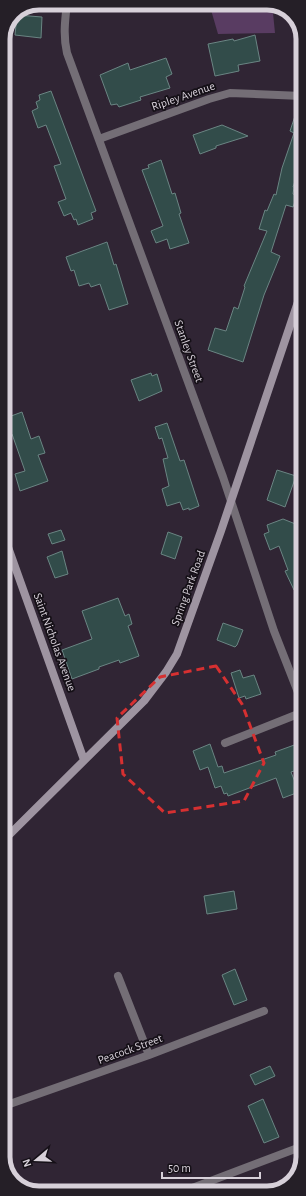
<svg xmlns="http://www.w3.org/2000/svg" width="306" height="1196" font-family="'Alegreya Sans',sans-serif">
<style>
.green{fill:#593c62}
.building{fill:#324c4a;stroke:#6a8583}
.lines{fill:none;stroke-linecap:round;stroke-linejoin:round}
.street{stroke:#746e76;stroke-width:8}
.secondary{stroke:#9e94a1;stroke-width:8}
.marked{fill:none;stroke:#d63031;stroke-width:3;stroke-dasharray:8 5;stroke-linejoin:round}
.labels{text-anchor:middle;stroke-width:3.5;stroke-linejoin:round;paint-order:stroke}
.street-label{font-size:12px;fill:#d7d0d9;stroke:#151017}
.rim{fill:none;stroke:#d7d0d9;stroke-width:5}
</style>
<rect width="100%" height="100%" fill="#302534"/>
<!-- green -->
<path class="green" d="M209 3H272L275 33 218 34Z"/>
<!-- building -->
<path class="building" d="M17 15 42 17 41 38 15 35Z
M255 35 260 61 238 65 239 71 215 76 208 44 233 39 234 41Z
M166 58 172 74 166 77 170 88 140 97 141 100 119 107 117 104 111 105 100 75 128 63 130 70Z
M51 91 96 211 91 213 93 219 78 225 76 219 74 220 71 213 64 216 58 202 66 199 54 166 61 164 46 125 38 128 32 111 38 108 36 102 40 100 39 95Z
M300 101H302V160L293 187H294L293 194 297 196 293 207 286 205 271 252 280 256 264 295 243 362 208 350 215 328 226 331 234 307 238 309 245 287 244 286 267 231 259 229 265 210 267 211 274 194 276 195 282 168 294 133 290 131Z
M222 125 248 136 216 146V148L200 154 193 135Z
M161 160 172 194 175 193 181 213 179 214 189 243 170 249 167 239 156 243 151 231 163 226 142 170 149 168 148 165Z
M107 242 114 265 116 264 128 304 109 310 100 284 91 287 89 283 79 286 74 270 71 271 66 257Z
M151 373 152 376 157 374 162 391 139 401 131 380Z
M22 412 31 439 39 436 45 453 38 455 48 481 20 491 15 474 25 471 12 434 3 438V419Z
M167 423 180 461 184 460 199 506 189 510V508L183 510 180 502 167 506 162 489 169 486 163 459 168 458 162 438 159 439 155 427Z
M277 470 296 476 285 507 267 500Z
M283 519 303 527V586L294 590 285 571 288 570 279 546 270 550 264 534 269 532 267 525Z
M61 530 65 540 52 544 48 534Z
M168 532 182 537 175 559 161 554Z
M62 551 68 574 55 578 47 557Z
M118 598 125 616 129 614 132 624 128 626 139 656 120 663 119 660 99 667V669L72 679 62 650 92 639 82 611Z
M223 623 243 630 237 645 235 647 217 640Z
M240 670 243 678 254 675 261 694 246 699 245 696 239 698 231 673Z
M210 744 218 767 222 766 224 773 276 755 275 752 297 744 303 760V768L291 772 299 792 283 798 276 778 228 796 227 793 224 794 221 786 215 788 208 767 200 770 193 751Z
M234 891 237 909 207 914 204 896Z
M235 969 247 1000 234 1005 222 975Z
M270 1066 275 1076 255 1085 250 1075Z
M263 1099 279 1137 264 1143 248 1106Z"/>
<g class="lines">
<!-- street -->
<path class="street" d="M67 3C65 20 63 36 67 53L223 477 274 631 303 705
M99 139 209 99 230 93 302 96
M225 743 303 712
M118 976 149 1055
M4 1106 149 1055 264 1011
M179 1193 303 1146"/>
<!-- secondary -->
<path class="secondary" d="M3 533 84 760
M3 841 144 701 166 672 177 654 221 531 303 287"/>
</g>
<!-- marked area -->
<path class="marked" d="M216 666 242 704 264 763 244 801 165 813 123 774 117 718 160 677Z"/>
<g class="labels">
<!-- street labels -->
<g class="street-label">
<text transform="translate(183 96) rotate(-19)" y="4">Ripley Avenue</text>
<text transform="translate(189 351) rotate(70)" y="4">Stanley Street</text>
<text transform="translate(188 588) rotate(-70)" y="4">Spring Park Road</text>
<text transform="translate(55 642) rotate(70)" y="4">Saint Nicholas Avenue</text>
<text transform="translate(130 1049) rotate(-20)" y="4">Peacock Street</text>
</g>
</g>
<!-- crop -->
<path d="M0 0H306V1196H0ZM39 10H267A29 29 0 0 1 296 39V1157A29 29 0 0 1 267 1186H39A29 29 0 0 1 10 1157V39A29 29 0 0 1 39 10Z" fill="#251f27" fill-rule="evenodd"/>
<path class="rim" d="M39 10H267A29 29 0 0 1 296 39V1157A29 29 0 0 1 267 1186H39A29 29 0 0 1 10 1157V39A29 29 0 0 1 39 10Z"/>
<!-- north arrow -->
<g transform="translate(36 1160) rotate(251)" stroke="#151017" stroke-width="3" paint-order="stroke">
<path d="M0-3L7 15L0 10L-7 15Z" fill="#d7d0d9"/>
<text y="-6" font-size="11" font-weight="bold" text-anchor="middle" fill="#d7d0d9">N</text>
</g>
<!-- scale -->
<path d="M162 1172v6h98v-6" fill="none" stroke="#d7d0d9" stroke-width="2"/>
<text x="168" y="1172" font-size="12" fill="#d7d0d9" stroke="#151017" stroke-width="3" paint-order="stroke">50 m</text>
</svg>
